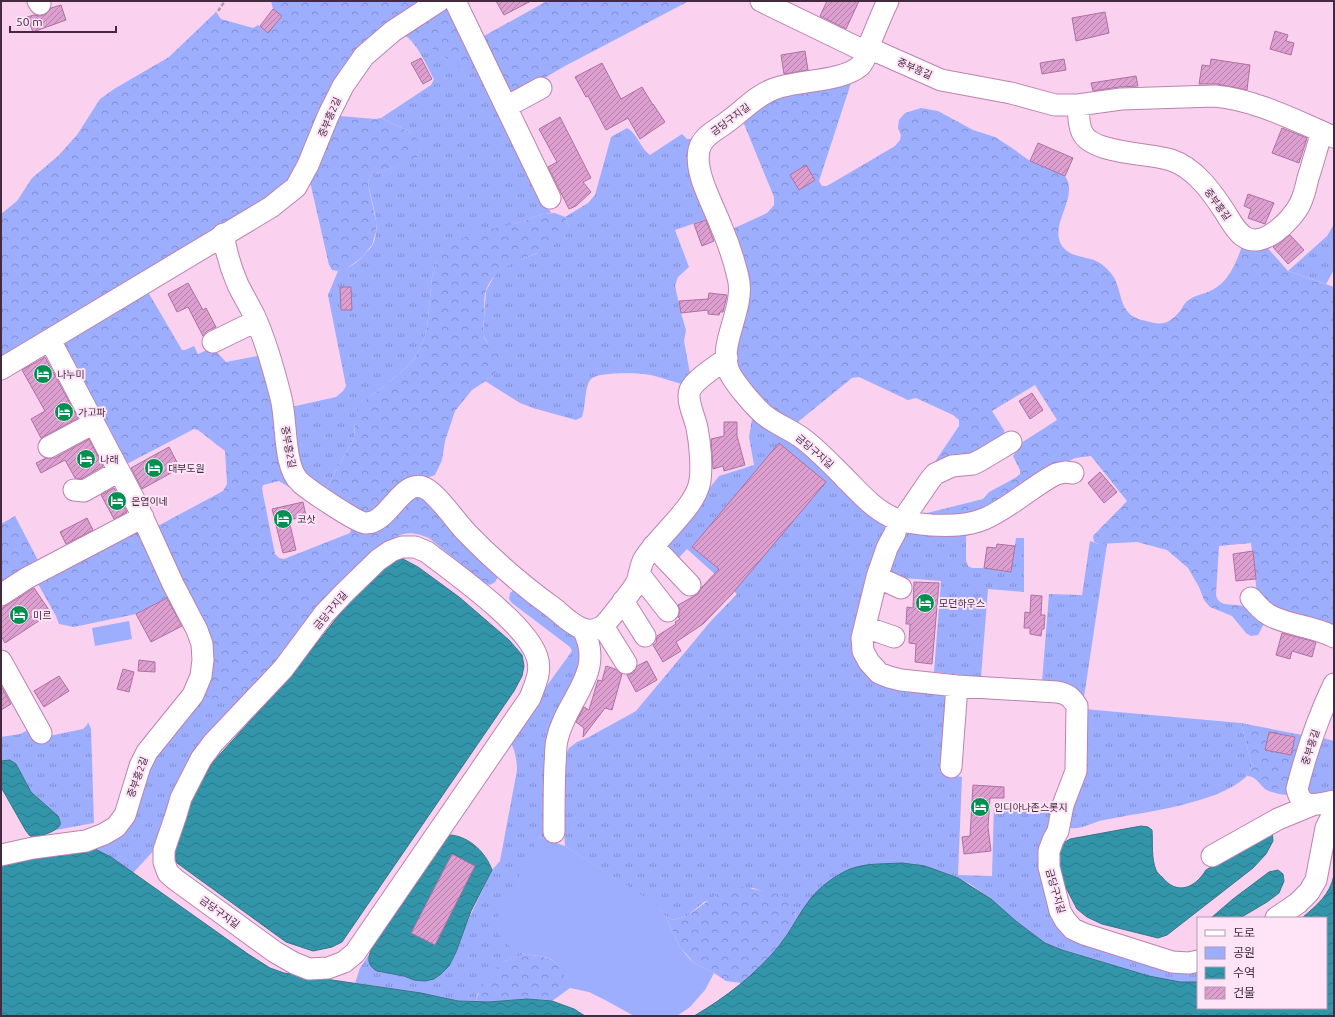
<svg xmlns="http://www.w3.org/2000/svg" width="1335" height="1017" font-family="Ubuntu,'Noto Sans KR',sans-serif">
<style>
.grass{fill:url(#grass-tufts)}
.forest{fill:url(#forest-crowns)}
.park{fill:#9daeff}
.water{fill:url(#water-waves);stroke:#387589}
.building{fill:url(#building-hatch);stroke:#ad71a1}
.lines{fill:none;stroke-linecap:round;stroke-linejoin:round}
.minor-casing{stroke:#bd81b1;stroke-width:23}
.path{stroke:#b895b0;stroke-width:2.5;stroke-dasharray:4 2;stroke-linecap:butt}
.minor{stroke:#fff;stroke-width:21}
.labels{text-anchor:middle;stroke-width:4;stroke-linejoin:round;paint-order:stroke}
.street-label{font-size:10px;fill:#432a3e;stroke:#ffe4f8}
.poi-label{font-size:10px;fill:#432a3e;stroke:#ffe4f8;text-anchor:start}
</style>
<defs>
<pattern id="grass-tufts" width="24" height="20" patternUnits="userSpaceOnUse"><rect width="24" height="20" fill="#9daeff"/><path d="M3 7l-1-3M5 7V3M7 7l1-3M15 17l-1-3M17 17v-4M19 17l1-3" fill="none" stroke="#828ed0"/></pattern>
<pattern id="forest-crowns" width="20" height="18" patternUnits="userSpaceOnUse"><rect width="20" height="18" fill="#9daeff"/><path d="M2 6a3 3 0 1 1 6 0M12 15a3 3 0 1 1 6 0" fill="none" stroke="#828ed0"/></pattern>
<pattern id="water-waves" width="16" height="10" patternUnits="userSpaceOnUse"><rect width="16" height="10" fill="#3395a9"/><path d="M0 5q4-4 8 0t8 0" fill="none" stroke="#2d7a8b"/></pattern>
<pattern id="building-hatch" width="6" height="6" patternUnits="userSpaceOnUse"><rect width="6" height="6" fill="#dd9ed0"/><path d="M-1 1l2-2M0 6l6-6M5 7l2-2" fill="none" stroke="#b581aa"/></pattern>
</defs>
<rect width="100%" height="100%" fill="#fad2f0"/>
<!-- grass -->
<path class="grass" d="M409 26 479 62 551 213 543 214 514 224 437 262 432 277 427 329 422 345 414 359 407 367 381 389 370 396 355 424 354 438 328 485 327 493 301 474 291 407 336 397 343 391 346 386 328 295 338 271C348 269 357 263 364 255 366 252 370 249 372 246 383 226 370 201 368 181L371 176 417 157 421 150 410 132 381 118 431 85 434 79C426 65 417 41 402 34Z
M627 128C638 134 640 148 650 155L682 134 687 139H692L713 217 675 230 689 267 678 277 675 286 681 313 686 330 684 341 691 379 687 386C675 382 663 378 651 375 641 373 599 371 591 379 584 387 586 407 582 417L576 420 533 408 520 403 485 381 493 376 489 346 483 334 486 291 496 273 511 263 536 254 569 227 565 217 588 203 595 195 611 137Z
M1334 224V270L1326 284 1288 271 1327 236Z
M757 416 766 421 889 526 858 626 872 680 884 687 947 692 946 774 962 777 958 875 992 876 994 804 1050 811 1057 818 1059 921 1198 971V982H1180L1149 976 1062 950 1045 943 1017 922 991 899 970 884 948 874 812 897 796 920 795 908 765 892 753 888 704 902 687 916 674 920 665 916 656 905 565 846 561 778 563 760 569 748 577 742 589 737 636 711 710 622 737 594 687 549 675 562 662 549 719 476 754 465 749 437 752 419Z
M901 532 966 533V560L968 566 972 568H984L1011 572 1016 538H1024V592L988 589 981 677 934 672 941 581 890 577V556Z
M1090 541 1099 544H1107L1084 697C1068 681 1063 683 1042 682L1049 594 1082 595Z
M516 588 570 626 584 645 579 682 548 840 539 837 511 947 524 954 505 961 477 995 476 1002 458 1001 421 993 355 983 360 968 370 953 368 959 377 971 404 976 414 980 463 931 492 870 500 861 517 770C517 758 514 748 509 738L572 651 570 647 512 603 509 599 510 593Z
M202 680 244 697 186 766 172 792 157 847 133 873C117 861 104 850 83 848L97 843 143 766Z
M1084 709 1241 723 1252 766C1250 770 1249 774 1246 777 1217 804 1144 812 1104 820 1093 822 1081 830 1069 828L1068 824Z
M88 722 91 729 94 823 56 830C61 824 61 822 58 816L31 792 16 764 10 760 1 761V737L20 734 30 729 49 736 83 729 87 725Z
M1323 738 1334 741V793L1314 799 1304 790Z"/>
<!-- forest -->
<path class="forest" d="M271 1H431L369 48 295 184 1 366V214L17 201 32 178 58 156 77 135 100 99 114 89 169 57 216 12 221 19 253 28 258 25 268 33 273 9Z
M547 1H689L565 66 517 94 512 95 481 37 484 36Z
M446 2 476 69 471 71H466L418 39 409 30Z
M851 83 819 181 822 186H827L895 146 900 140 901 135 898 128 899 120 905 113 921 108 938 111 973 130 995 137 1012 148 1030 161 1065 176C1080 197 1048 224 1062 246 1070 257 1083 256 1094 260 1099 262 1106 267 1109 271 1123 285 1117 307 1134 317 1137 319 1142 320 1146 321 1162 326 1169 324 1180 311 1182 308 1184 304 1187 301 1196 294 1208 294 1217 287 1230 278 1237 261 1242 246L1265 245 1288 271 1334 287V629L1270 606 1257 593 1251 543 1219 546 1216 595C1219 609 1235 602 1245 607 1252 610 1259 619 1264 624L1258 635 1251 636 1246 633 1232 616 1210 607 1204 600 1199 587 1188 568 1167 550 1137 542 1099 544 1094 542 1093 536 1127 501 1091 456 1075 458 1052 470 1006 500 965 517 915 516 983 499 989 492 1015 478 1020 474V470L1013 456 1021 443 1057 420 1035 385 992 411 1004 430 1005 436 974 455 932 466 959 426V420L953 415 916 398 908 400 859 377 852 378 799 421 797 427 788 426 736 377 728 231 767 213 774 205V197L742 119 769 95Z
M340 116 375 119 381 118 410 132 419 141 421 150 418 157 371 176 368 181 369 189 376 221V232L372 245 361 258 346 269 338 271 332 270 329 265 311 186 308 181Z
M555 213 565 217 569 227C566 231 564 236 560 240 537 260 498 258 486 290 483 298 485 309 484 318 482 338 483 342 500 353V366L493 376 472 390 455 411 445 441 442 460 435 475 427 478 416 479 370 515 327 493 328 485 354 438 356 411 370 396 381 389 407 367 414 359 422 345 427 329 432 277 437 262 448 246 473 233 514 224 543 214Z
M148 292 182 350H185L194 346 198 354 214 347V349L226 362 263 355 295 491 279 481 263 485 262 489 275 554 279 558 284 559 350 533 352 526 418 490 498 577 495 582 490 585 484 583 429 538C408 529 400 533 382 546L285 654 244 697 230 702 215 700 207 695 202 687 206 665 154 528 223 491 227 484 225 451 198 430 194 429 121 467 60 349 63 338Z
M15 516 40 564 1 588V524Z
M137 528 174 595 136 614 74 627 59 624 56 616 38 584Z
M1241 723 1307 736 1291 795C1284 795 1271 793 1265 789 1258 783 1257 777 1247 776L1252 766Z
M737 886 778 894 790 900 795 908 796 920 780 945 761 966 741 983 726 981 714 973 694 963 680 947 665 916 674 920 687 916 723 890Z
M524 954C538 956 555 956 563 971 566 977 567 982 570 988L552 1001 527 999 490 1002H476C478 989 494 967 506 961 511 958 518 956 524 954Z"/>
<!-- park -->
<path class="park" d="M129 621 132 639 95 646 92 628Z
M539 837 565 846 657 905 665 916 680 947 687 956 694 963 714 973 705 990 690 1007 677 1016H634L607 1001 589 992 570 988C564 979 564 969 555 962 546 955 535 956 525 954 512 951 496 937 495 923Z"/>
<!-- water -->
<path class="water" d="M394 559H403L418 567 459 597 509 640 522 655 524 666 522 676 514 691 342 942 332 947 313 951 286 942 177 863 174 854 173 845 184 827 192 797 213 762 289 678 351 600Z
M10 760 16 764 31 792 58 816C59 819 61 822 60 825 57 832 36 838 30 836L26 831 1 787V761Z
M1141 826 1148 827 1152 830C1153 843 1151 858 1156 870 1157 873 1160 875 1162 877 1177 896 1195 888 1206 870L1272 831 1273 841 1266 854 1253 868 1167 935 1158 938 1102 924 1087 917 1077 909 1063 882 1057 861 1062 844 1070 839Z
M451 835C470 837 486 853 492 870L471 911 456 952 449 966 441 974 434 979 425 981 414 980 404 976 377 971C364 964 369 953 375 943L445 838Z
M76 848 95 849 111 857 248 954 270 968 284 973 421 993 458 1001 489 1002 527 999 552 1001 574 1009 585 1016H1V859Z
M902 863 925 866 958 878 991 899 1017 922 1045 943 1062 950 1149 976 1180 982H1198V1008H1326V918H1302C1317 905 1330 895 1334 875V1016H694C725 998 756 974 779 946 791 931 799 913 811 898 821 886 836 875 850 869 866 863 885 864 902 863Z
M1278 870 1283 874 1284 881 1279 893 1267 902 1240 918H1211L1233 899 1269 872Z"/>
<!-- building -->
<path class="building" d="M496 1H531L504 15Z
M827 1H859L846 29 820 16Z
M61 5 66 20 33 32 27 17 34 15 40 16 46 14 51 8Z
M273 9 282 16 268 33 260 26Z
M1105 12 1109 33 1076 41 1072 18Z
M1275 31 1288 35 1286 41 1294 43 1291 55 1270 49Z
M805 51 808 70 784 74 781 55Z
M421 58 432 79 423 84 411 63Z
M1064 59 1066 70 1042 74 1040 63Z
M1211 59 1250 65 1247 90 1217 84H1199L1202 65 1210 66Z
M602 63 621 99 642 87 653 105V104L665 122 640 139 628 118 606 130 588 96 586 97 575 77Z
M1136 76 1138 86 1119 87 1093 91 1091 83Z
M560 117 591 178 583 182 591 192 576 206 569 209 548 167 557 162 539 129Z
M1282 128 1307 138 1299 163 1272 153Z
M1038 143 1073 158 1065 176 1030 161Z
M806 165 815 180 799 190 790 175Z
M1248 194 1274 203 1265 224 1248 218 1251 209 1244 206Z
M706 220 714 241 702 246 694 224Z
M1290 235 1304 250 1288 264 1273 247Z
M188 283 203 310 206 308 216 327 207 331 203 336 188 307 177 312 168 294Z
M340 287H351L352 310H341Z
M709 293 727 295 723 312H720L719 315 708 314V310L681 313 679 301 708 299Z
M45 357 78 418 41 438 31 419 45 411 22 370Z
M1032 393 1043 410 1030 419 1019 401Z
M724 422H737V436L745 465 724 471 723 466 713 469 711 439 724 436Z
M89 439 103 466 81 479 75 478 65 460 41 473 36 463 46 458H55Z
M779 443 826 482 732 594 703 624 676 642 681 651 663 662 653 645 656 643 657 636 676 624 675 622 680 619 678 617 680 610 678 605 698 594 702 587 719 569 692 547Z
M169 447 180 468 142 489 131 468Z
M1100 472 1117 492 1104 503 1088 483Z
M114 488 127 512 114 519 101 495Z
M303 502 306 516 289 520 296 550 283 553 272 509Z
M87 518 93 530 66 544 60 532Z
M997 544 1015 546 1011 572 984 568 987 547 996 548Z
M1253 551 1256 579 1236 581 1233 554Z
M914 582 939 583 932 664 915 662 916 644 909 643 910 624H906L907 607 913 608Z
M34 588 51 613 5 643 1 636V609Z
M1031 595 1042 596 1041 615H1045L1044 629H1042L1041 636 1030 634V628H1024L1025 612 1030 613Z
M167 598 182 626 151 642 136 614Z
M1282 633 1316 642 1312 657 1292 651 1290 659 1276 655Z
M139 660 155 662V672L138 671Z
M647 661 657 680 636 692 627 675 633 673 637 666Z
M606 666 615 669 622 674 612 710 605 708 583 737 584 728 576 722 584 707 589 710 598 680 602 681Z
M123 669 134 672 129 692 117 689Z
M59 676 69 691 44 707 34 691Z
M1 686 11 704 1 710Z
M1269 732 1295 737 1291 755 1265 750Z
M973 785 1004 787V798H990L988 827 991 851 964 854 962 837 970 836Z
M452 854 475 866 435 945 411 933Z"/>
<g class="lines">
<defs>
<path id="minor" d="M38 1 40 4
M455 1 550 198
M761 1 856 47 880 53 932 76 941 80 1011 93 1055 105H1078L1121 99 1215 96C1257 100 1296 121 1334 137
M888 1C882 13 877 26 872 38 868 47 867 59 860 66 842 82 797 80 774 89 756 95 742 112 727 122 717 130 702 136 699 150 694 173 713 204 721 226 728 242 734 260 738 277 746 307 719 341 728 369 732 381 757 410 767 417 778 425 791 430 802 438 817 449 831 464 844 477 860 493 875 511 896 519 907 523 919 524 931 525 949 526 967 526 984 519 1010 508 1031 487 1056 474L1065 472 1073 473
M1078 105C1079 114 1078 124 1082 132 1091 154 1150 153 1171 160 1195 168 1212 192 1225 212 1230 220 1235 230 1243 236 1262 251 1292 220 1300 204 1304 196 1306 187 1308 178 1313 163 1317 147 1322 132
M506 107 541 88
M223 234C226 252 231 269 238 285 243 295 249 305 254 315 266 341 274 370 281 398 287 420 283 467 300 482 307 489 356 522 365 523 391 525 404 467 432 493 445 505 455 520 467 533 494 561 523 586 555 609 563 616 572 625 583 629 589 631 596 630 601 627 607 624 634 588 637 582 640 574 640 566 644 559 659 535 696 507 700 481 702 466 700 443 697 428 695 417 686 401 690 390 695 379 717 366 727 358
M213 342 256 321
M1 369 271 207 296 187 308 165 328 116 343 86 364 56 393 31 439 1
M49 447 94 423
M74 490 84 491 119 471
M898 520 895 533 887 548 877 577 862 638 863 651 869 662 879 673 889 677 901 680 957 686 1057 692C1068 694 1071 697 1077 706L1076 771 1063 805 1058 831 1053 840 1049 851V867L1060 911 1065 920 1073 929 1084 934 1172 962 1189 963 1198 961
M902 521 930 480 935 474 952 466 973 464 981 460 1011 442
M653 546 690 585
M402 547H415L427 552C455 574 527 624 537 657 542 671 535 685 530 698L355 953 344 962 328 968 309 969 294 963 275 952 176 880 168 873 164 862V850L176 815 181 798 201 759 213 743 283 669 324 614 344 593 378 560 391 551Z
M639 574 668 611
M877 577 901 588
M1 595 27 578 143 517
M1251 598C1256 604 1262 611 1269 615 1289 626 1314 626 1334 637
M623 601 645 636
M603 626 626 663
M865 627 894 637
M1 661 41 733
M1334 684C1318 717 1306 753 1297 789 1302 811 1317 804 1334 801
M951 767 957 686
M554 832C554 809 554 787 555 764 556 756 555 748 557 740 566 698 606 674 583 629
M1 855 33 848 86 841 104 834 116 827 125 815 140 766 147 752 193 695 201 676 203 660 202 644 197 630 173 584 137 505 50 340
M1212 856 1278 819 1312 805
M1276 918 1298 903 1309 892 1316 880 1326 828 1334 812"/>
</defs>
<!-- minor casing -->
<use href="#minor" class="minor-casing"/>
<!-- path -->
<path class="path" d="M218 11 225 1"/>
<!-- minor -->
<use href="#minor" class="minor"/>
</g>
<!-- icons -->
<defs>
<symbol id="hotel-disc" viewBox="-11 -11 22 22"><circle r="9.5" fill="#00904f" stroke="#ffe4f8"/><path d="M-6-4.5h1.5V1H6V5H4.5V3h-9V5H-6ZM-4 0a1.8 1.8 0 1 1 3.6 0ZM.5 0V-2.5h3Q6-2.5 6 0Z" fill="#fff"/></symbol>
</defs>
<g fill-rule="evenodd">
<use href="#hotel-disc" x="32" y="363" width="22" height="22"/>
<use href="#hotel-disc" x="53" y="401" width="22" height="22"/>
<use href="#hotel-disc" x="75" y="448" width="22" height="22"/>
<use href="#hotel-disc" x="143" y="457" width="22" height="22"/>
<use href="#hotel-disc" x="106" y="490" width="22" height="22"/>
<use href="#hotel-disc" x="272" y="508" width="22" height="22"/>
<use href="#hotel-disc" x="914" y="592" width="22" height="22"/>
<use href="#hotel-disc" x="8" y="604" width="22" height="22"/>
<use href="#hotel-disc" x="969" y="796" width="22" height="22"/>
</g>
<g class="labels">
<!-- street labels -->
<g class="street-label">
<text transform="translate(915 68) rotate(24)" y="4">중부흥길</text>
<text transform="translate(329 117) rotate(-67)" y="4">중부흥2길</text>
<text transform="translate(730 119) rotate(-37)" y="4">금당구지길</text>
<text transform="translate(1218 204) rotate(54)" y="4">중부흥길</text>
<text transform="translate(289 447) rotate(80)" y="4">중부흥2길</text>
<text transform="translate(815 451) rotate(41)" y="4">금당구지길</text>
<text transform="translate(330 610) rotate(-50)" y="4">금당구지길</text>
<text transform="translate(1310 747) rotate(-72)" y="4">중부흥길</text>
<text transform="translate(137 777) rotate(-70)" y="4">중부흥2길</text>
<text transform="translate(1056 891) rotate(74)" y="4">금당구지길</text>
<text transform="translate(220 912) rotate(36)" y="4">금당구지길</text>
</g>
<!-- poi labels -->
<g class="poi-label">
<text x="57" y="378">나누미</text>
<text x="78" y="416">가고파</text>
<text x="100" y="463">나래</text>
<text x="168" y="472">대부도원</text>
<text x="131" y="505">은엽이네</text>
<text x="297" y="523">코삿</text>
<text x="939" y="607">모던하우스</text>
<text x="33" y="619">미르</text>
<text x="994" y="811">인디아나존스롯지</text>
</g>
</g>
<!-- border -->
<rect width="1335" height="1017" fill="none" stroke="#432a3e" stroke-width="4"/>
<!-- legend -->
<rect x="1197" y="917" width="130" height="92" fill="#ffe4f8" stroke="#b49aae"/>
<rect x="1205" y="930" width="20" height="6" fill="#ffffff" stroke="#b49aae"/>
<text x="1233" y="937" font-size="12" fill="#432a3e">도로</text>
<rect x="1205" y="947" width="20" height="12" fill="#9daeff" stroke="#b49aae"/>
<text x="1233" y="957" font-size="12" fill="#432a3e">공원</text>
<rect x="1205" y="967" width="20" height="12" fill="url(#water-waves)" stroke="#b49aae"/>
<text x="1233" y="977" font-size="12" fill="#432a3e">수역</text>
<rect x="1205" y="987" width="20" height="12" fill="url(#building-hatch)" stroke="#b49aae"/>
<text x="1233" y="997" font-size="12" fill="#432a3e">건물</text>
<!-- scale -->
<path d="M10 26v6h106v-6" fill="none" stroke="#432a3e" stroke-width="2"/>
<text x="16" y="26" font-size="12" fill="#432a3e" stroke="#ffe4f8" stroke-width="3" paint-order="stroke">50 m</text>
</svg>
